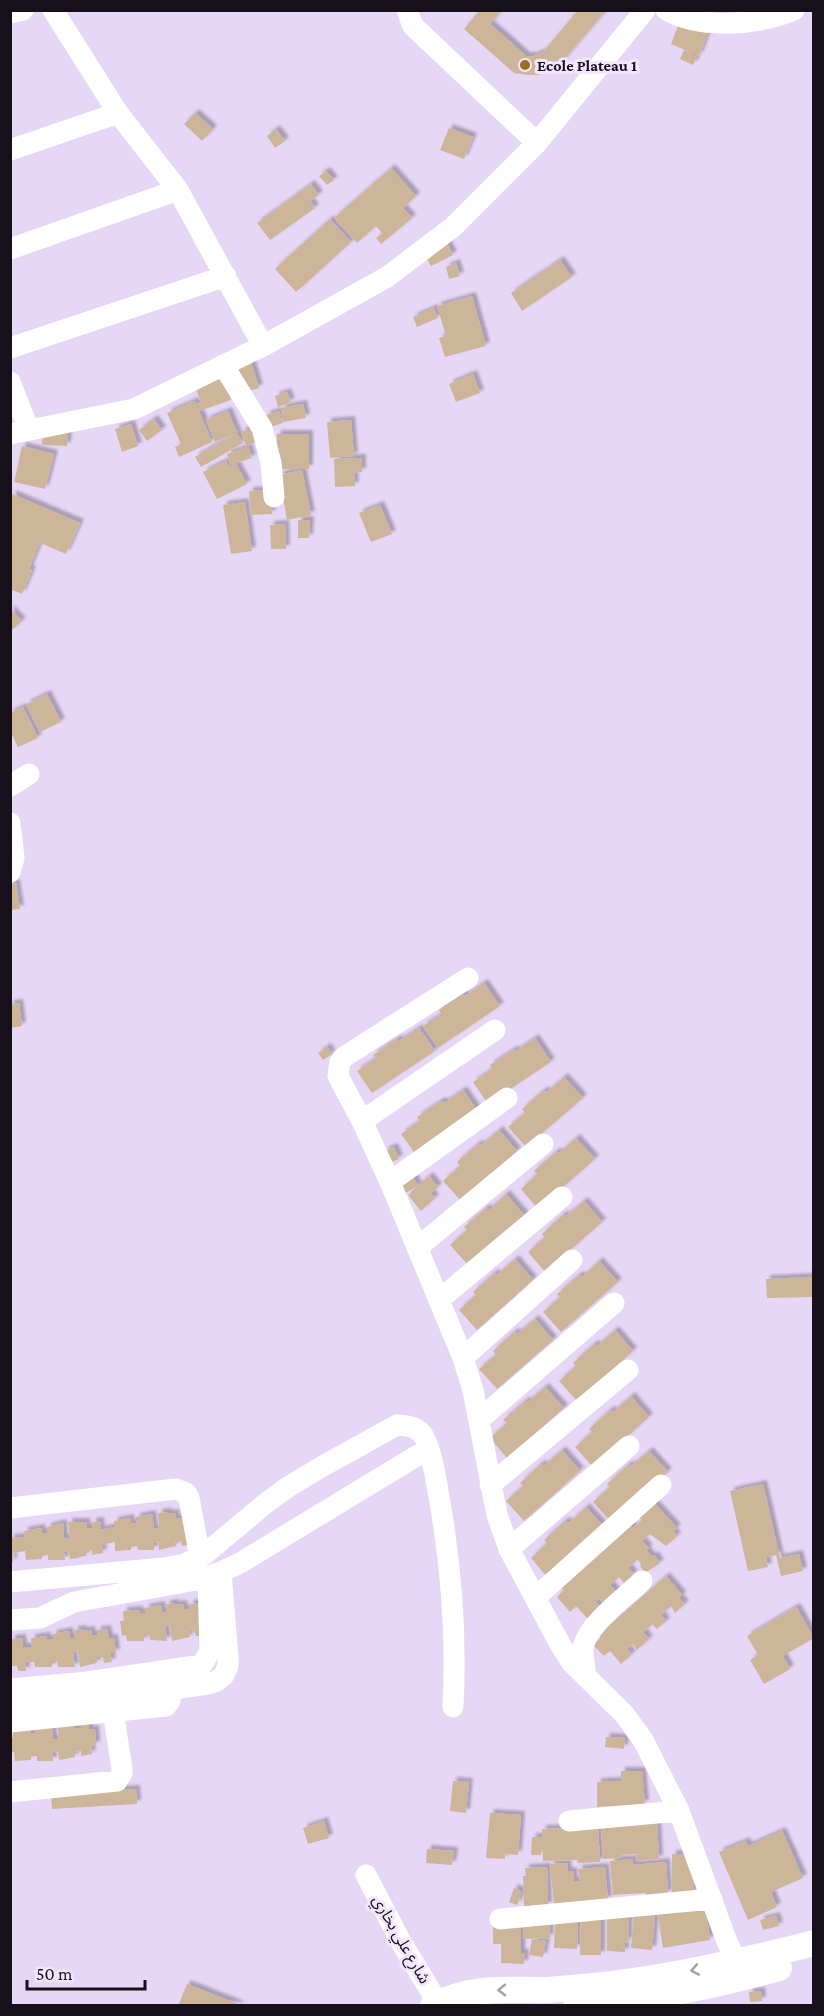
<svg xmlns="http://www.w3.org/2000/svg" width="824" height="2016" font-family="'Crimson Pro','Noto Sans Arabic',serif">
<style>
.building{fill:#cdb59a;filter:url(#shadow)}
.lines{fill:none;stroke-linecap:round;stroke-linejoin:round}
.minor{stroke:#fff;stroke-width:21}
.major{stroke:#fff;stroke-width:26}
.oneway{stroke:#a29fa3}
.poi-dot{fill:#a16c25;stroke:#f3e6ff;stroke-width:2}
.labels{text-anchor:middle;stroke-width:6;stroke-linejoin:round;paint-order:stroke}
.poi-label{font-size:16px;font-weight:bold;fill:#16101a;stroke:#f3e6ff;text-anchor:start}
.street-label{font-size:16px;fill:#16101a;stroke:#f3e6ff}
</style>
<defs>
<filter id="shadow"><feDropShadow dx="4" dy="-4" stdDeviation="1.5" flood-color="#0004"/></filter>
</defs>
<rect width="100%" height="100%" fill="#e7d7f6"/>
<!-- building -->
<path class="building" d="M480 10H502L490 24 526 56H533L543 52 578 10H598L603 14 556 69 551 60 548 70 538 75H528L514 73 464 29Z
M680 21 708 32 699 56 671 44Z
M684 50 697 57 693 65 680 59Z
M195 113 213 129 202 141 184 124Z
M449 128 473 137 464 159 440 150Z
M276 129 285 141 275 148 267 136Z
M391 168 416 196 403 208 412 218 381 244 376 238 382 233 376 226 357 243 334 218Z
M326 171 334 180 327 185 319 176Z
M311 184 319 195 310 201 315 208 270 240 257 223Z
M330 219 351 242 296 292 275 269Z
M446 241 453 255 431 266 423 252Z
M560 260 572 277 522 311 511 293Z
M456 263 460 276 449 279 446 267Z
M472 296 486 346 445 357 439 338 446 336 437 306Z
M434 308 438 318 417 327 413 317Z
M250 359 259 388 243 393 235 364Z
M473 374 480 393 456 402 449 384Z
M223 376 231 400 199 411 212 442 179 457 175 447 181 444 167 413 194 401 196 404 201 402 195 386Z
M287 392 291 402 278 407 275 396Z
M303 404 306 418 283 422 281 408Z
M228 411 237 433 215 442 206 420Z
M279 411 283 423 270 427 266 415Z
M154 419 162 430 147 441 139 430Z
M351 420 354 456 330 458 327 422Z
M131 424 138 446 122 452 115 429Z
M258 426 263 440 246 446 241 432Z
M43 432 68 433 67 446 42 445Z
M237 433 243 443 201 467 195 457Z
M277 434H309V469H277Z
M22 446 54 454 45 489 14 482Z
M248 447 252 458 230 465 227 454Z
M362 458V472L354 473 355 486 335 487 334 459Z
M226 461 229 467 236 464 247 484 217 499 203 472Z
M302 470 311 515 287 520 279 475Z
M271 490 272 514 251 515 249 491Z
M12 494 80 523 66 554 40 543 29 569 32 570 22 594 10 589Z
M245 502 252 551 231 554 223 505Z
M380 505 392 534 371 542 359 513Z
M298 520H310L309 538H298Z
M285 524 286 549H271L270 525Z
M10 609 22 621 10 632Z
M47 694 61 722 40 732 26 704Z
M23 707 38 738 18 747 10 731V713Z
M16 883 20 909 10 910V884Z
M484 983 500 1006 438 1048 423 1026 441 1014 439 1010 462 994 465 996Z
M19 1003 22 1026 10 1028V1004Z
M419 1028 435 1051 372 1093 357 1071 376 1058 373 1055 397 1039 399 1041Z
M535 1038 551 1062 488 1104 473 1082 492 1069 490 1065 513 1050 516 1051Z
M327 1047 332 1054 323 1060 318 1053Z
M564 1077 583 1098 526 1147 508 1127 525 1113 522 1109 543 1091 547 1092Z
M463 1090 479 1113 416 1155 401 1134 420 1121 417 1117 441 1101 444 1103Z
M499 1130 517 1151 461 1201 443 1181 460 1166 457 1162 478 1144 481 1145Z
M576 1138 595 1159 538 1209 521 1189 537 1174 534 1171 556 1152 559 1153Z
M394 1147 399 1159 389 1163 384 1151Z
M429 1176 438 1187 431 1193 435 1198 421 1211 408 1195Z
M413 1177 418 1186 404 1194 399 1185Z
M506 1194 525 1216 468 1265 450 1245 467 1230 464 1227 486 1208 489 1210Z
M584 1201 602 1222 545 1272 528 1252 545 1237 542 1234 563 1215 566 1216Z
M515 1259 533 1280 477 1330 459 1310 476 1295 473 1292 494 1273 497 1275Z
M599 1261 618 1282 561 1332 543 1312 560 1297 557 1294 579 1275 582 1277Z
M814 1277V1297L767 1298 766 1279Z
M535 1319 553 1340 497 1389 479 1369 496 1355 493 1351 514 1332 517 1334Z
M615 1330 633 1351 577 1401 559 1381 576 1366 573 1363 594 1344 597 1346Z
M545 1387 564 1408 507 1458 490 1438 507 1423 503 1420 525 1401 528 1402Z
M631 1396 649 1417 593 1467 575 1447 592 1432 589 1429 610 1410 613 1412Z
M562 1450 580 1471 524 1521 506 1501 523 1486 520 1483 541 1464 544 1466Z
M649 1451 668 1472 611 1522 593 1502 610 1487 607 1484 628 1465 631 1466Z
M763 1484 780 1558 799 1554 803 1571 781 1576 776 1555 766 1557 768 1567 748 1571 730 1491Z
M654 1503 677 1528 673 1531 677 1536 666 1546 650 1534 642 1541 649 1548 646 1550 652 1557 654 1555 660 1563 645 1573 640 1566 641 1565 638 1559 628 1568 634 1574 624 1583 619 1577 610 1585 617 1592 604 1604 599 1598 596 1602 601 1607 588 1619 576 1606 570 1612 557 1597 564 1590 561 1588 630 1525 633 1528 642 1520 639 1517Z
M586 1507 605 1528 548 1578 531 1558 547 1543 544 1540 565 1521 569 1523Z
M168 1512V1514L175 1513 176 1519 182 1518V1512L192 1544 182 1546 181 1541H175L176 1546 159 1550V1542L154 1543V1550H138L137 1546H131V1550L115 1551V1542L102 1545 103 1553 92 1555V1550L86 1551V1556L79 1557V1558L70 1559 69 1552H64L65 1560H48V1555H42V1559L26 1560 25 1551 13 1553V1562L10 1563V1538L25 1537 24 1531 41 1528 42 1533H47V1527L63 1523 64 1538H70L68 1522H86L87 1528H93L92 1522 100 1521 101 1530 114 1527V1521L130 1518 131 1524 136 1523V1517L152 1514 154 1529 159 1528 158 1513Z
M666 1576 682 1595 679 1598 685 1604 675 1613 671 1606 661 1615 666 1621 657 1629 652 1624 643 1632 649 1639 637 1650 633 1644 627 1649 632 1654 621 1664 610 1651 604 1656 593 1645 601 1638 598 1635Z
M175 1603V1605L183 1604 184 1609H190L189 1604 200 1603 204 1636H196L195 1631H189L190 1637 172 1641 170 1625 165 1626 167 1641 150 1640 149 1635H144V1641H127L126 1635 122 1636 120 1621H124L123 1611 139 1610 140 1613H146L145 1608 161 1605 162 1612H167L166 1604Z
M796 1607 814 1638 783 1656 790 1669 764 1684 750 1660 758 1655 747 1636Z
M83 1629V1631L91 1630 92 1635H97V1630L107 1629 109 1638H114L116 1653H110L112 1662 104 1663 103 1657H97V1663L80 1667 78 1651 73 1652 75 1667H58L57 1661H52V1667H35L34 1662H25L26 1671H18L17 1666H10L11 1639 22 1638 23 1647H32L31 1638 47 1636V1640L53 1639V1634L69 1631 70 1638H75L74 1630Z
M89 1722V1730L95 1729 96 1745 91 1746 92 1754 81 1756V1751L75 1752V1757L59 1760 58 1752 53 1753V1761H37V1756H31V1760L15 1761 14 1752 10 1753V1738H13V1731L30 1729 31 1734 36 1733 35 1728 52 1724 53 1739H59L57 1723H75V1729L81 1728V1723Z
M606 1737 625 1738 624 1749 605 1747Z
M621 1771H642L645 1804 597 1807V1782L621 1781Z
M453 1781 469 1782 466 1813 450 1811Z
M136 1789 137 1804 52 1809 51 1793Z
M490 1813 521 1815 518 1855 505 1854V1859L486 1858Z
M324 1821 329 1838 308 1844 303 1828Z
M657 1822 659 1859 637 1861 636 1854 621 1855 622 1858 603 1859 601 1825Z
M598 1827 600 1862 578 1863 577 1860 543 1861 542 1841 541 1855H531L532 1837H542V1829Z
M782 1831 803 1878 771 1892 777 1907 748 1920 719 1852 746 1841 748 1846Z
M427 1849 454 1851 452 1865 426 1863Z
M672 1854 694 1855 693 1894H672Z
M633 1859V1865L666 1862 668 1894 646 1896V1893L613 1895 610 1861Z
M567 1863 568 1872 573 1871 574 1881H580L578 1869 605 1867 608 1900 554 1905 550 1864Z
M547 1867 548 1906 524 1907 523 1876H526L525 1868Z
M514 1888 522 1892 517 1905 509 1902Z
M705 1903 710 1940 663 1948 657 1911Z
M634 1914 655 1916 652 1950 631 1948Z
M607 1916H629L628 1943 625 1942V1952L607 1951Z
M776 1916 779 1926 763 1930 760 1920Z
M581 1917H601V1955H580Z
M555 1919 578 1920 577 1949 554 1948Z
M549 1921 550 1938 524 1939 523 1922Z
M493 1924H521V1953H525L524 1964 501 1963V1944H493Z
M532 1939 546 1941 543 1957 529 1955Z
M187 1984 240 2005V2006H178Z
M761 1991 762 2001 750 2002 749 1992Z"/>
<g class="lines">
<!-- minor -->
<path class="minor" d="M53 10 118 113 178 190 263 346
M407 10 413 26 537 143
M666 10C701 30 758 25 794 10
M10 13 23 10
M10 150 118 113
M10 249 178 190
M10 348 226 276
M223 365 262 428 271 463 274 497
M10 382 29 430
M10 434 134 409 263 346 387 277 453 227 537 143 645 10
M10 786 29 774
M10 823 14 858 10 872
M468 978 344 1057 340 1062 338 1076 362 1121 390 1182 463 1358 473 1390 497 1515 509 1549 561 1646 572 1663 624 1714 643 1740 679 1811 726 1939 742 1975
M362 1121 495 1030
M390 1182 507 1098
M417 1248 543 1144
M439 1300 562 1197
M463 1358 572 1260
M479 1420 614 1303
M490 1485 628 1370
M10 1508 176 1489 186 1493 189 1498 200 1557
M509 1549 629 1446
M10 1582 164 1568 185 1564 205 1554 266 1503 288 1487 323 1466 397 1425C407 1426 416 1426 422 1434 430 1444 436 1478 438 1491 451 1563 457 1634 453 1707
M535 1598 661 1485
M10 1620 40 1618 74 1602 196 1580 221 1572 240 1563 428 1449
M586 1677C585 1668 583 1658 583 1649 585 1626 626 1597 642 1581
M10 1689 88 1682 202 1665 210 1651 208 1577
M10 1707 170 1690 208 1684 217 1681 224 1675 228 1666V1657L221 1572
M10 1722 166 1706 170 1701V1690
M10 1792 117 1781 122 1773V1769L113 1711
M569 1821 679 1811
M366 1875 401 1942 438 2003
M500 1919 712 1899"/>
<!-- major -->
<path class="major" d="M576 2005C646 2000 712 1987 779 1968
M433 2006C469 1986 506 1990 545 1990 564 1989 584 1987 604 1985 674 1977 745 1961 814 1943"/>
</g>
<!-- one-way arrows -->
<defs><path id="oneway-chevron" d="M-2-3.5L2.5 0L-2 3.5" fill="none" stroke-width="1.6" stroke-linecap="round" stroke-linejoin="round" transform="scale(1.5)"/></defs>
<g class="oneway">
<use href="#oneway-chevron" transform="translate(695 1970) rotate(169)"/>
<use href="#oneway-chevron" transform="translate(502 1990) rotate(179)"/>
</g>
<!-- markers -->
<circle class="poi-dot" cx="525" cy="65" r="6"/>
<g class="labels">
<!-- poi labels -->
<g class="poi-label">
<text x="537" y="71">Ecole Plateau 1</text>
</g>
<!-- street labels -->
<g class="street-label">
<text transform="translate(402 1939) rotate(60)" y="6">شارع علي بخاري</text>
</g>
</g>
<!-- border -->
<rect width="824" height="2016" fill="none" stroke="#16101a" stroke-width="24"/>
<!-- scale -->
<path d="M27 1980v9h118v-9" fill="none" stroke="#16101a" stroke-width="3"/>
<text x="36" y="1980" font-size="18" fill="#16101a" stroke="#f3e6ff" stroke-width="4.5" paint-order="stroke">50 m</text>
</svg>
